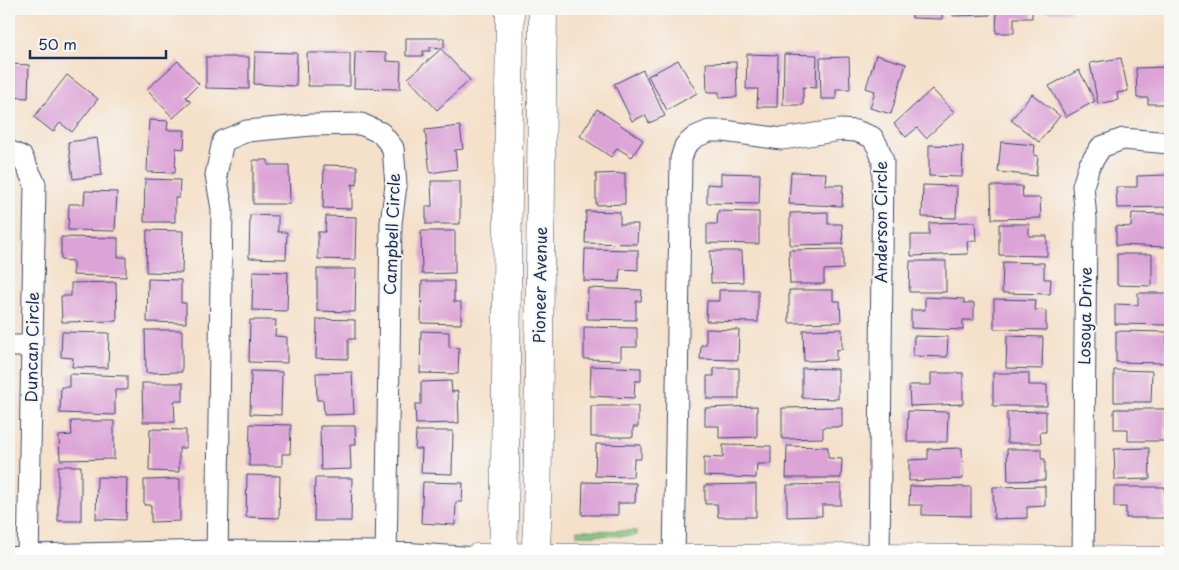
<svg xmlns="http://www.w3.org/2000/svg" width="1179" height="570" font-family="'Playpen Sans',sans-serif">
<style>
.green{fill:#89cb84;stroke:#527d71}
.building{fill:#dca3d7}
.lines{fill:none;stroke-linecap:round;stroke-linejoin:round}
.street-casing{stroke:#3c4a6e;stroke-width:23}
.secondary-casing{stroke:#3c4a6e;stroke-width:29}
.street{stroke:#fff;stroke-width:21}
.secondary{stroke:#fff;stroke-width:28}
.labels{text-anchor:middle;stroke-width:4;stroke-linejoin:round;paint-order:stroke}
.street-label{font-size:16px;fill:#1b2f5e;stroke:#f6f6f2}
</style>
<rect width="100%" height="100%" fill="#f6f6f2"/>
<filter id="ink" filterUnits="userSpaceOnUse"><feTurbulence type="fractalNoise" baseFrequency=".02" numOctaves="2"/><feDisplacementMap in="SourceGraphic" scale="10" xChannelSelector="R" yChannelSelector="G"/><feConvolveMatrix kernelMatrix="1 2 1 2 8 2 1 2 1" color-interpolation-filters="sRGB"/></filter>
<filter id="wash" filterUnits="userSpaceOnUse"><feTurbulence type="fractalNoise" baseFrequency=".0096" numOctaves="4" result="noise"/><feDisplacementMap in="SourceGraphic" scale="20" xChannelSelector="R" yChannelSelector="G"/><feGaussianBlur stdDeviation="1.12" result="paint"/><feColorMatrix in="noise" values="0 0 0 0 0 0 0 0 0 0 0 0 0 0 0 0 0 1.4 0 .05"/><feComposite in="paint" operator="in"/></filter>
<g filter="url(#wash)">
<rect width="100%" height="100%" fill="#f5e0c9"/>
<!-- green -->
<path class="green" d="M577 530 637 531V535L631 536 577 535Z"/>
<g id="blocks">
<!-- building -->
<path class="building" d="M912 9H942V19L912 18Z
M953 9H990V15L953 16Z
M997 9H1032V18H1014V33H996Z
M1040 9H1070V12H1040Z
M406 38H444V48L430 47V51H423V56H406Z
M441 49 470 80 437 110 408 78Z
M255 52 297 53 296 86 254 84Z
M355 52 386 53V61L401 62 400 89 354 88Z
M307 53H350V86H308Z
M747 54 778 55 777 107H757L758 89H746Z
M784 54 817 55 816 88 803 87V105H783Z
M876 55 906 64 891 114 870 108 875 91 866 88Z
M206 57H249V89L206 88Z
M849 57 850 89H836V99H821L820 58Z
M1121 58 1128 91 1117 93 1118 100 1098 104 1090 63Z
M678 60 697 93 667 110 648 76Z
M178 61 199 84 186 97 191 102 173 118 147 89Z
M736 62 737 97 719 98V92H707L706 63Z
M9 64 29 65 28 98 9 97Z
M1167 67V104H1148V98H1137L1136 68Z
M643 70 665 116 649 123 645 115 632 121 614 84Z
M1079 70 1095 101 1066 117 1049 86Z
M67 75 98 99 72 132 60 123 53 132 34 117Z
M932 89 954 112 926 138 917 128 906 137 894 124Z
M1032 94 1060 116 1039 142 1011 120Z
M597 109 643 140 632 157 617 148 611 157 580 136Z
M149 120 168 121 167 130H185L184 149 176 148 175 173 147 172Z
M460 126 463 149 455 150 457 169 430 173 425 130Z
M97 138 102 175 73 179 68 142Z
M1001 142 1035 145 1034 155 1038 156 1036 176 998 172Z
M929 145 963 146 962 177 929 176Z
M253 160H268V165H289L290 204H253Z
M324 165 357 166V185L352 184V209L323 208Z
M791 172 826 173 825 185H843L842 206 789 204Z
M625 173V204L596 205V174Z
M721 173 760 174 759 204 707 203V184L721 185Z
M1167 175 1168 207 1117 208 1116 187H1137V176Z
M145 179 180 180 179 198H175V222H144Z
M431 181H460V224H426V206H432Z
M923 185 957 186 956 218 922 217Z
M991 186H1022L1023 198H1040L1041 218 992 219Z
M85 191 117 192 115 231 68 230 69 204H84Z
M586 211 620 212V224H638L637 244 585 243Z
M718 211 759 212V244L707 243V224H717Z
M828 212V224H842L843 244 790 245V213Z
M1132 213 1168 214 1167 247 1116 245V226L1131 227Z
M250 215 278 216V232H287L286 259 249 258Z
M326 216 356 217 355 260 318 259V232H325Z
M975 222 976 241H967L968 254 911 256V235H929V223Z
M999 224H1029V236H1047V256L999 255Z
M147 230 183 231 182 273 146 272Z
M421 231H455V273L422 274Z
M61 237 118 238V257H126V277L73 275V261L61 260Z
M585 249 638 250V270L620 269 619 282 584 281Z
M843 249V269L824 270V284H790L789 250Z
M710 251H742L743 282 711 283Z
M1117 254H1152V286L1117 285Z
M910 261H946V292H909Z
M1003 262 1044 263V279H1051L1050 294 1002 293Z
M317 269H356L355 312 317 311Z
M253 271 288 272 287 311 252 310Z
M148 279 181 280V303H186V323L147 322Z
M422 281H454V302H461V324L421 323Z
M116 282 117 321 62 322 61 296H71V283Z
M588 288 642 290 641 301H636V320L587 319Z
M719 290H758V322L706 321 707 301H719Z
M789 290H833V301H840L841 322 789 323Z
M1138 293H1167V325L1115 324V304L1138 305Z
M925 297 964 299V303H974V320H963V330L911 328V310H925Z
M994 299 1036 300 1035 310 1046 311V330L994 329Z
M317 319 355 320V339H348V359L316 358Z
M250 320H276L275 336 287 337V363L249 362Z
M584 327 637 328V347H621V360L584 359Z
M706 329 739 330 738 360 700 359 701 345H706Z
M842 329V349L836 350V360L804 361 803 330Z
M145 330H182V372L146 373Z
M421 331 449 332V347L459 348 458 374 420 373Z
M1116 331 1167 332 1166 363 1116 362Z
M62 332 109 333 108 368 72 367 73 358 61 357Z
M914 336 948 337 947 357 913 356Z
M1007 336 1043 337 1042 369 1006 368Z
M591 366 641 368V381H635L634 398 590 396Z
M714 368H739V399H707V376H714Z
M802 368 838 369V399L802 398Z
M1114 370 1152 371 1151 402H1114Z
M251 371 282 372 281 415 250 414Z
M352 372 354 414 324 415 323 400H317L316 373Z
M931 373H963V404L910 406 909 385H931Z
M993 373H1029V385H1047V406H993Z
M69 374 127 376V390H115V415L60 413 61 387H69Z
M451 381 452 392 458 391 459 423 416 424 415 404H421V382Z
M142 383H183V401H174L175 422H143Z
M591 406H638V427H633V437H591Z
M757 406V437L719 438V426H705V408Z
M842 407V427H823V438L782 439V408Z
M1114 409H1165V441H1128V429H1114Z
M908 411 948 412 947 442H907Z
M1046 411V432H1040L1041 443H1007V412Z
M71 421H114V459L60 460 59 436 72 435Z
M250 424 291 425 290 454H282V466H249Z
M320 426H355L356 445H350L351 469 321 470Z
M150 429 186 430V448H179V472L149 471Z
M416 431H453L452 474 421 473 422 449H415Z
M596 444 641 445V459H634L633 477 595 476Z
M723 445 771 446V464H757L756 478 704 476V457L723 458Z
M787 446 828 447V458L842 459 841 478H786Z
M962 448 963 479 909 481V460L928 459V449Z
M1149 448 1150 479 1115 480 1114 449Z
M1007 449H1041V459H1045V480L1008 481Z
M58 466H81V521H58Z
M247 475 280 476 279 518 246 517Z
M97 477 127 478 126 520 96 519Z
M315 478H352L351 521H314Z
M180 479V521L151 522V505H144V480Z
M423 482 463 483 462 502H456L455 525 421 523Z
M583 482 636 483 635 503H618V515H582Z
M756 484V517H718L717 504H705V485Z
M841 484V505H822V516L787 517V485Z
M910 486 971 487V516L922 515V505H909Z
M1045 486V506L1027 507V518L994 519 993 487Z
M1114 487H1165V518H1126V507H1114Z"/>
</g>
</g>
<g filter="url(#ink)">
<use href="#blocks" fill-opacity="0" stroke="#3c4a6e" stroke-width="1"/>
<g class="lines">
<defs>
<path id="street" d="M9 151 22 157 35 184 28 561
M9 346H32
M9 558 28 555 217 551 386 552 477 558
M674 559 681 159 685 146 695 137 709 131H724L782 139 841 130 856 131 872 137 878 147 883 161 879 558
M217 561 222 209 216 175 223 141 247 131 311 125 361 124 381 133 393 148 396 185 391 223 386 561
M1083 561 1086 219 1083 186 1089 166 1101 147 1123 139 1170 143"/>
<path id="secondary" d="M477 558 503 557 674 559 879 558 1170 561
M503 561 505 472 510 9
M535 561 537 527 543 9"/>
</defs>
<!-- street casing -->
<use href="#street" class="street-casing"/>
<!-- secondary casing -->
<use href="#secondary" class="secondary-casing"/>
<!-- street -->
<use href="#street" class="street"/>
<!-- secondary -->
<use href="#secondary" class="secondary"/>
</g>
</g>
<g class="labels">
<!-- street labels -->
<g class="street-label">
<text transform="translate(881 222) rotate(-90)" y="6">Anderson Circle</text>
<text transform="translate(392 234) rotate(-88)" y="6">Campbell Circle</text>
<text transform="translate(540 285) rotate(-89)" y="6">Pioneer Avenue</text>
<text transform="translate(1085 316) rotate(-89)" y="6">Losoya Drive</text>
<text transform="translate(32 347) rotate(-89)" y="6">Duncan Circle</text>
</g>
</g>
<!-- margin -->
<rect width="1179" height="570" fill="none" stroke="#f6f6f2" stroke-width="30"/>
<!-- scale -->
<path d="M30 50v8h136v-8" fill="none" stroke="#1b2f5e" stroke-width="2.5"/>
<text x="38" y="50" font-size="15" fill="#1b2f5e" stroke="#f6f6f2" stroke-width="4" paint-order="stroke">50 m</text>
</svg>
